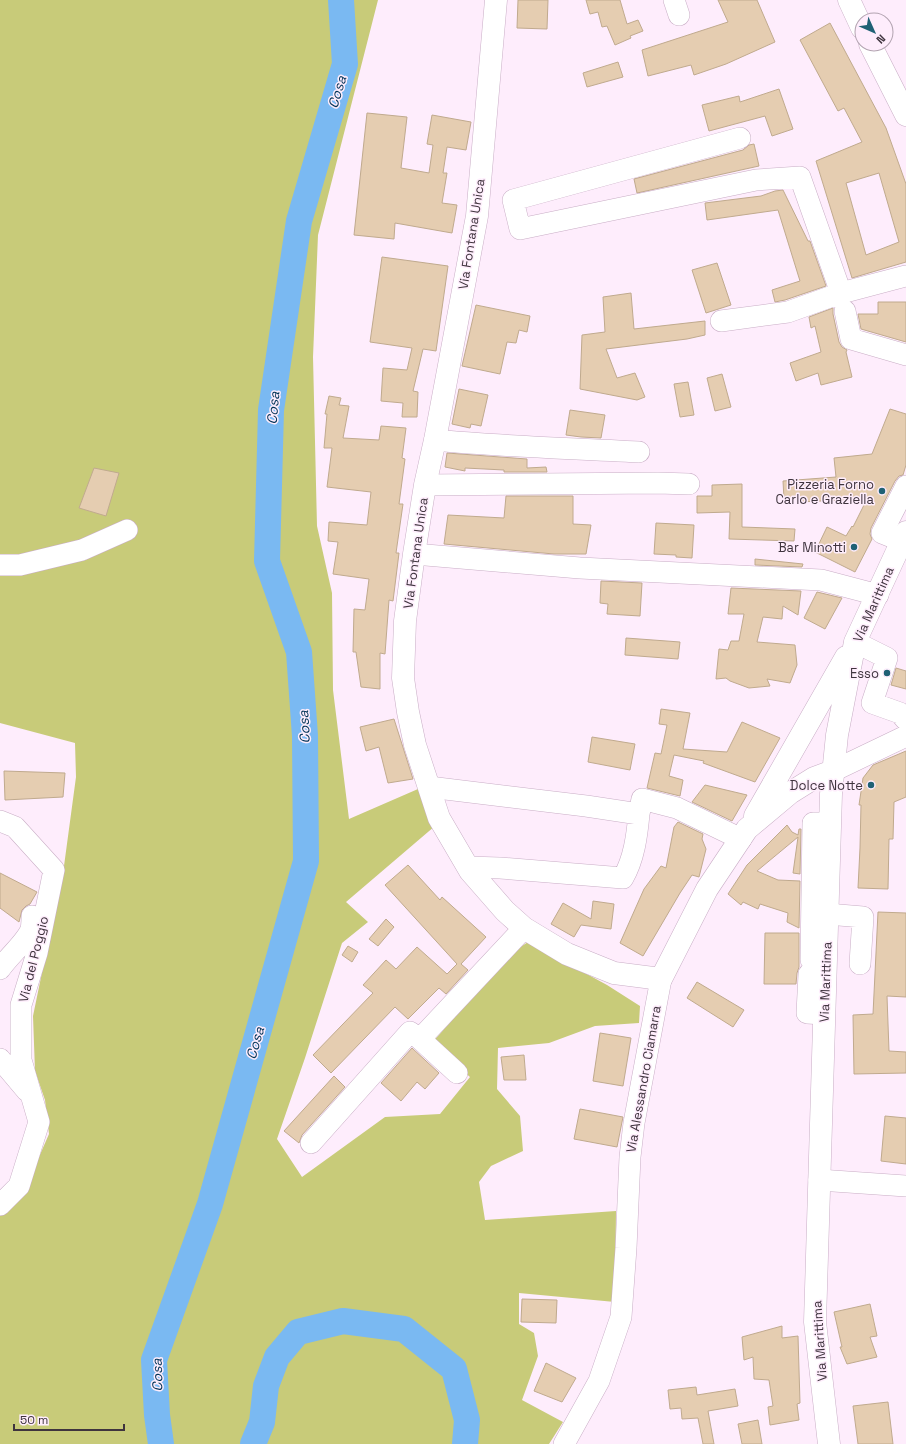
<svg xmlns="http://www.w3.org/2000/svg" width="906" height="1444" font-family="'Space Grotesk',sans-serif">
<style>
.forest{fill:#c8cb79}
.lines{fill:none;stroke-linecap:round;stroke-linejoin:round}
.river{stroke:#7ab9f2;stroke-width:26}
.building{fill:#e5cdb1;stroke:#c0aa8e;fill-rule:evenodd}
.minor-casing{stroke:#c9aec6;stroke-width:22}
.major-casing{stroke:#c9aec6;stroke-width:23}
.minor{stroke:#fff;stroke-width:21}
.major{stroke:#fff;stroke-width:22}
.poi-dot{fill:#1f6175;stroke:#feedfc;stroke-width:1.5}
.labels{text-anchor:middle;stroke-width:3;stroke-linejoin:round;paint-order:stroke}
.street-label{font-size:13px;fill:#3f343e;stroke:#feedfc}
.poi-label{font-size:13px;fill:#3f343e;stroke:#feedfc;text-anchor:end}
.water-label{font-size:14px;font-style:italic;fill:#013357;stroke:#feedfc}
</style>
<rect width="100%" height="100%" fill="#feedfc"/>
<!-- forest -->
<path class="forest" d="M0 0H378L318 235 313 357 317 526 332 593 333 690 349 819 418 789 435 826 346 902 368 922 342 943 305 1058 277 1139 302 1177 385 1117 440 1114 470 1077 431 1043 438 1036 510 954 528 942 607 985 640 1006 639 1023 595 1026 549 1043 498 1048 497 1089 520 1116 523 1151 491 1166 479 1182 485 1220 616 1211 615 1302 519 1293V1324L534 1333 538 1356 522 1400 563 1422 549 1444H0V1214L25 1189 49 1134 45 1100 35 1071 33 1016 64 866 76 777 75 743 0 723Z"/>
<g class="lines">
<!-- river -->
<path class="river" d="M161 1444 157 1415 154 1360 210 1204 306 861 305 736 299 652 267 561 271 410 299 221 345 64 341 0
M253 1444 262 1422 266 1386 277 1357 298 1332 343 1321 404 1329 454 1369 467 1420 465 1444"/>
</g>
<!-- building -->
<path class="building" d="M518 0H548L547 29 517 28Z
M586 0H620L627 24 638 20 643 31 630 36 631 38 615 45 607 26 602 27 598 12 590 14Z
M718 0H757L775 42 726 64 694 75 691 65 648 76 642 50 728 22Z
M830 23 886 128 906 184V262L852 278 816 161 862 142 844 108 838 111 800 40ZM879 173 899 242 866 255 846 183Z
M618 62 623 77 587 87 583 73Z
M779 89 793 129 772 136 765 116 709 131 702 105 739 96 740 102Z
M367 113 407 117 401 168 429 173 433 145 427 144 432 115 471 122 466 150 447 147 443 173H447L442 203 457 205 452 233 395 223 394 239 354 235Z
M754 144 759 166 637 193 634 179 743 150 749 145Z
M783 190 808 241H810L826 286 785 300 775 302 772 290 800 281 778 210 707 220 705 203 761 196 775 191Z
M382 257 448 266 436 351 423 349 413 391 418 392 417 417H402L403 403 381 401 383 368 407 370 412 348 370 342Z
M717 263 731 305 706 313 692 270Z
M631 293 634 329 705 321V335L687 339 606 349 617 378 635 373 645 397 637 400 580 389 582 335 605 332 603 297Z
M878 302H906V342L861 329 858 314H878Z
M476 305 530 316 527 332 519 330 516 343 507 342 500 374 462 366Z
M833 308V314L839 342 842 347 847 350 846 352 852 377 821 385 818 373 796 381 790 363 821 352 815 326 811 328 809 317Z
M722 374 731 407 715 411 707 378Z
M688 382 694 415 680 417 674 384Z
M459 389 488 395 481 426 471 424 470 428 452 424Z
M329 396 341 398 339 405 349 406 343 438 379 440 381 426 406 428 402 458 405 459 399 504H403L396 553H399L393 601 389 600 385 654 380 653V689L361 687 356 652H353L354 609 365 610 369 579 333 574 338 542 328 541 329 522 367 525 371 492 327 487 332 448H324L327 414H325Z
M890 409 906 414V465L903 475 899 476 895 481 871 528 870 534 872 539 855 572 815 552 827 527 846 536 852 526 853 527 867 499 798 502V498L784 499 783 481 836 477 834 458 872 454Z
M570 410 605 415 601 438 581 437 566 435Z
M447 453 527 459V468L546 467 547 472H504V470L465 468V471L445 467Z
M94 468 119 473 106 516 79 508Z
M742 484V527L795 529 794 541 729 539 730 512 697 513V496H712V485Z
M506 496H573V524L591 525 586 554H554L444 544 448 515 504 518Z
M656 523 694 525 692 558 676 557V555L654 554Z
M755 559 803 564 802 567 755 565Z
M601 581 642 583 640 616 607 614 608 604 600 603Z
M731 588 801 591 798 615 783 606 782 619 763 617 757 642 795 645 797 665 790 683 767 679 770 686 749 688 730 681 726 678 716 679 719 649 728 650 731 641H739L744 614H728Z
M817 592 842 598 825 629 804 618Z
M626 638 680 642 678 659 625 655Z
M896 668 906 671V689L891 685Z
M661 709 690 713 683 749 727 752 742 722 780 738 755 782 703 763 704 761 674 755 669 776 683 780 680 796 647 788 655 753 661 754 667 725 659 724Z
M394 719 413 779 388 783 379 747 366 751 360 727Z
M592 737 635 744 630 770 588 762Z
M906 751V797L894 802 893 839H889L888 889 858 888 860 848 861 805H859L863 778 873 765Z
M4 771 65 773 63 797 5 800Z
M705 785 747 795 732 821 692 802Z
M678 822 703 834 702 839 706 849 699 877 692 875 680 893 643 956 620 943 644 889 661 866 666 868 674 827Z
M787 825 792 832 798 835 799 829H801L800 874 793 873 798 837 757 871 778 880 800 881 799 928 787 922 788 913 760 904 758 909 743 902 741 905 728 894 747 865Z
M408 865 440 900 442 897 486 937 461 964 468 970 446 994 439 988 408 1019 395 1007 331 1073 313 1055 373 993 363 985 386 960 396 969 417 947 447 974 457 964 385 885Z
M0 873 37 892 30 904 26 906 22 910 19 922 0 908Z
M593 901 614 904 611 929 581 925 574 937 551 924 563 903 591 919Z
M878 912 906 913V997L887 996 889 1051 906 1052V1073L854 1074 853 1015 873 1014Z
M386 919 394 927 378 946 369 939Z
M765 933H799V967L797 973 796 984H764Z
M348 946 358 952 352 962 342 955Z
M697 982 744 1010 733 1027 687 998Z
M600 1033 631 1038 623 1086 593 1081Z
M412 1048 439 1073 425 1089 417 1082 401 1101 381 1083Z
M524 1055 526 1080H504L501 1057Z
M334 1076 345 1087 302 1135 299 1143 284 1131Z
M580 1109 623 1117 617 1147 574 1139Z
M885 1116 906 1118V1164L881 1161Z
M522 1299 557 1300 556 1323 521 1322Z
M870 1304 877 1336 870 1337 877 1357 847 1364 840 1347H842L834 1312Z
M782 1326V1338L798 1336 800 1403 797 1404 799 1420 770 1425 768 1407 773 1406 769 1380 754 1379 753 1357 744 1360 742 1337Z
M546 1363 576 1378 562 1402 534 1391Z
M696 1387 697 1395 735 1389 738 1406 708 1411 714 1444H703L698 1418 682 1419 681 1408 670 1409 668 1390Z
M888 1402 893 1444H858L853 1406Z
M758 1420 762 1444H742L738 1424Z"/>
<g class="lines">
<defs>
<path id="minor" d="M674 0 679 15
M740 138 513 200 520 229 756 180 800 177 841 293
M845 311 851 339 906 355
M721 321 788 312 841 293 906 276
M435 440C503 447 571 448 639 452
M425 485 658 483 689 484
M902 541 882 533 906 486
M414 554 580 568 821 580 878 595
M0 565H20L82 550 127 530
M855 642 887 658 872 703 900 713 906 720
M833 771 906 736
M429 787 586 806 639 814 642 799 677 808 741 839
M0 821 15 827 54 870 37 953 21 1005V1060L39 1122 19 1186 0 1205
M468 867 500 868 623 878C634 859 637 836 639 814
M827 914 863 917 860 964
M811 960 813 823H830
M0 969C8 957 27 941 31 929 32 925 32 920 32 916
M809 974 807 1013 824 1014
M0 1059 27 1091
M457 1073 420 1039 524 928
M311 1143 410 1032 420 1039
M819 1180 906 1186
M564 1444 599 1381 621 1317 626 1248 630 1157 634 1123 661 979"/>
<path id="major" d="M496 0 477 216 435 440 425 485 414 554 405 621 403 678 408 712 415 745 439 818 470 871 505 911 524 928 567 954 614 973 661 979 707 889 747 829 790 793 814 778 833 771
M849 0 862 28
M870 44 906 115
M755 816 846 657
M829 1444 815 1322 831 794 837 735 855 642 906 532"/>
</defs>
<!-- minor casing -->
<use href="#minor" class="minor-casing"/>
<!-- major casing -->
<use href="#major" class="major-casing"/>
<!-- minor -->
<use href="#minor" class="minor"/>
<!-- major -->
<use href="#major" class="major"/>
</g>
<!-- markers -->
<g class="poi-dot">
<circle cx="882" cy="491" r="4"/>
<circle cx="854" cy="547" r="4"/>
<circle cx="887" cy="673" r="4"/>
<circle cx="871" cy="785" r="4"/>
</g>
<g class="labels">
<!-- street labels -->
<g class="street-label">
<text transform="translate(471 234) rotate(-81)" y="5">Via Fontana Unica</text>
<text transform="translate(415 553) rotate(-82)" y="5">Via Fontana Unica</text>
<text transform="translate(873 604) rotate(-66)" y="5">Via Marittima</text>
<text transform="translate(33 959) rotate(-76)" y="5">Via del Poggio</text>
<text transform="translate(825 982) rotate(-88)" y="5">Via Marittima</text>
<text transform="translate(643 1079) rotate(-80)" y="5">Via Alessandro Ciamarra</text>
<text transform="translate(819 1341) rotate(-94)" y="5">Via Marittima</text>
</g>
<!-- poi labels -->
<g class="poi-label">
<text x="874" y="489">Pizzeria Forno<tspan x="874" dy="15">Carlo e Graziella</tspan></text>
<text x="846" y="552">Bar Minotti</text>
<text x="879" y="678">Esso</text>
<text x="863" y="790">Dolce Notte</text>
</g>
<!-- water labels -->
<g class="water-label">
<text transform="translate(337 92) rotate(-73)" y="5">Cosa</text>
<text transform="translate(273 408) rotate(-85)" y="5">Cosa</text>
<text transform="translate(304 727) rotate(-93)" y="5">Cosa</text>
<text transform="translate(255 1043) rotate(-74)" y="5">Cosa</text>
<text transform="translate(157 1375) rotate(-91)" y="5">Cosa</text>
</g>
</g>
<!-- north arrow -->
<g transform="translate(874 32) rotate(135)"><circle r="19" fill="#feedfc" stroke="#b2a3b0"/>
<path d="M0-3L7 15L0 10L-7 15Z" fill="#1f6175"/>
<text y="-6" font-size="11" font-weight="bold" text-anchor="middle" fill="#3f343e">N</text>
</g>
<!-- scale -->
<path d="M14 1424v6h110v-6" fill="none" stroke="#3f343e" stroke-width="2"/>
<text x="20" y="1424" font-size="12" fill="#3f343e" stroke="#feedfc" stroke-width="3" paint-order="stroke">50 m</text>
</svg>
